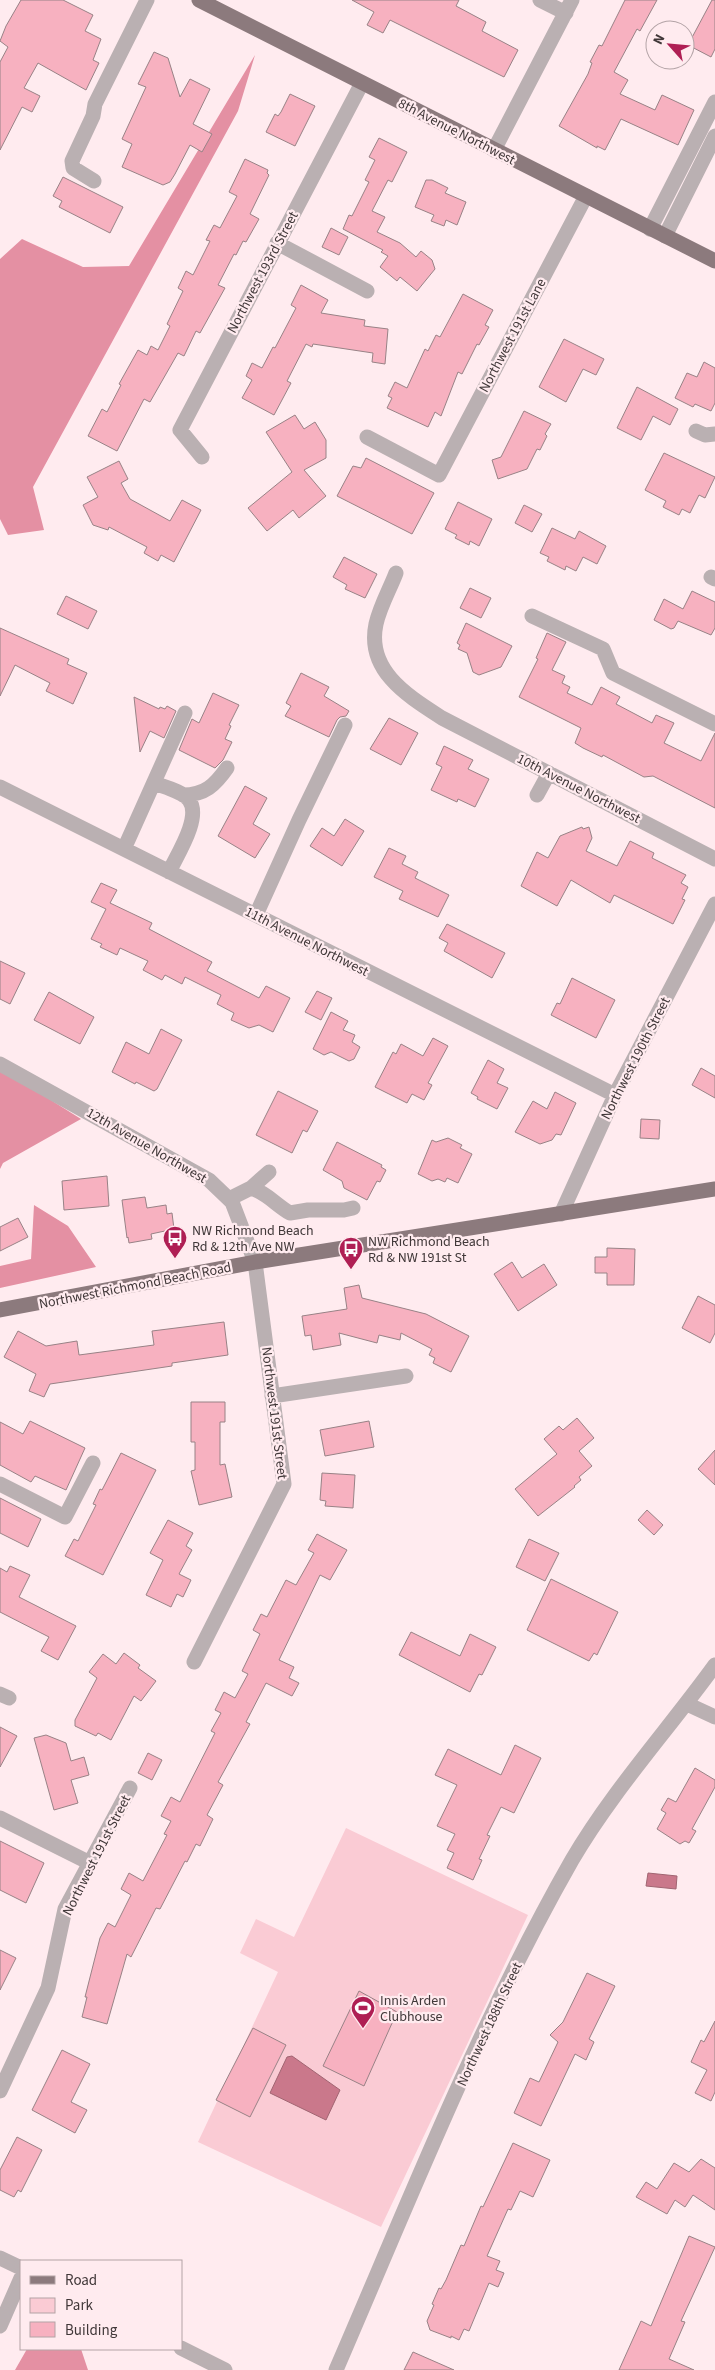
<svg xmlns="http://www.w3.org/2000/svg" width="715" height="2370" font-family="'Source Sans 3',sans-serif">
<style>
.green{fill:#facbd4}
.forest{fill:#e490a3}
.water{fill:#ca788b;stroke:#a16572}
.building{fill:#f7b1c0;stroke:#988286}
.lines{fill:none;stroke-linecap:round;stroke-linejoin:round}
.minor{stroke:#bab0b2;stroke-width:15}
.major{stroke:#8c7a7d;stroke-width:15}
.labels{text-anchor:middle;stroke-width:4.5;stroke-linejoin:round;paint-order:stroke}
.street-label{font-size:14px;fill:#413839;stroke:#ffebef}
.poi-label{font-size:14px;fill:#413839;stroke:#ffebef;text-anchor:start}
</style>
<rect width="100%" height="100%" fill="#ffebef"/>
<!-- green -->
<path class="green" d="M346 1828 528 1915 381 2227 198 2142 278 1972 240 1953 256 1919 294 1937Z"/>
<!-- forest -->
<path class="forest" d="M255 55 238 111 33 487 44 530 8 535 0 519V259L22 239 83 267 129 266Z
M0 1071 19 1080 81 1119 3 1163 0 1169Z
M34 1205 68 1226 96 1267 0 1288V1266L31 1259Z
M27 2349H81L88 2370H15Z"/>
<!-- water -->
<path class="water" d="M648 1873 677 1876 676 1889 646 1886Z
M292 2056 340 2090 326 2120 270 2093 287 2057Z"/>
<!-- building -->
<path class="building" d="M21 0H63L93 15 85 31 101 39 93 60 99 63 86 90 38 63 24 88 40 96 32 112 22 107 0 150V62L8 47 0 41 6 26Z
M352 0H459L456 6 486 22 482 31 518 50 504 77 390 20 383 33 367 25 374 12Z
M625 0H657L640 31 637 29 614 72 628 80 620 94 655 110 662 95 694 110 678 145 621 119 605 150 597 146V148L559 126 588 74 592 63 590 62 599 45 602 46Z
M712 0H715V49L711 57 688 45Z
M154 52 168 58 180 97 190 79 210 89 193 124 212 134 202 152 190 145 175 174 170 182 163 185 122 167 132 144 122 139 146 87 138 84Z
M290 94 315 106 295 146 266 132 275 114 278 116 281 112Z
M379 138 407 152 392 182 388 180 372 211 385 217 377 232 400 243 416 257 421 251 432 260 435 269 417 291 400 277 397 281 380 267 388 256 381 252 383 250 343 229 349 215 352 216 369 182 365 180 375 160 369 157Z
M245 159 268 170 267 173 269 175 250 214 259 219 246 242 243 241 236 255 234 254 218 285 225 288 200 333 196 331 184 356 178 353 150 402 144 399 117 451 88 436 102 409 107 412 121 385 119 384 138 350 147 355 151 346 158 350 170 326 167 324 183 291 178 288 186 271 193 275 210 241 206 240 214 225 220 228 237 196 229 192Z
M63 177 123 207 110 233 59 207 62 201 53 196Z
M426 180H432L448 188 445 193 466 202 457 225 446 220 444 226 431 221 434 215 415 207Z
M331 228 348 237 339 255 322 247Z
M301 285 328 300 321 313 365 320 364 326 388 329 385 364 372 362 373 353 313 344 312 347 306 344 287 381 291 383 274 415 242 398 252 380 246 376 252 363 262 368 273 347 275 348 296 308 291 305Z
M463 294 493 310 485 325 489 327 479 345 477 344 462 374 458 372 441 416 435 412 428 427 387 408 392 398 388 396 395 382 407 388 425 349 428 351 436 335 440 337Z
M564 339 604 359 596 375 583 369 566 402 539 387Z
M704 362 715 368V403L711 411 695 404 693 407 675 398 687 373 697 377Z
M637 387 678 409 670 425 653 416 641 440 617 428Z
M524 411 551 424 545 434 547 436 540 450 537 449 527 469 498 479 492 460 501 457Z
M295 415 304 429 315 422 326 440V458L304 470 326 496 299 518 293 510 267 531 248 508 292 472 266 432Z
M664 453 715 477 705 498 699 495 690 513 682 509 679 515 663 507 666 501 645 490Z
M366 458 434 493 412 534 337 496 353 466 361 468Z
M119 461 128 479 121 483 130 499 170 521 182 500 201 510 174 562 161 555 158 561 144 553 147 547 109 527 108 530 93 525 83 505 98 497 87 477Z
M458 502 492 519 479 546 470 541 469 545 455 538 457 535 445 529Z
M524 505 542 514 532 532 515 523Z
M552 528 575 539 579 531 606 546 597 564 583 557 576 571 566 566 565 570 547 561 549 557 540 553Z
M344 557 377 574 365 598 345 589 347 585 333 577Z
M470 588 491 598 481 618 460 608Z
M692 591 715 602V628L711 635 678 621 674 628 671 629 654 620 664 599 683 609Z
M66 596 97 611 88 629 57 614Z
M466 623 512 646 501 667 479 675 473 672 467 653 458 649 460 645 457 643Z
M0 628 69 659 67 664 87 673 73 704 46 691 50 683 15 665 0 696Z
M547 633 566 642 552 670 565 676 562 683 570 687 567 693 592 705 601 687 620 697 616 704 652 723 656 715 674 723 664 743 701 761 715 733V808L653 776 644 777 603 755 602 757 583 748 575 743 581 728 519 697 538 659 536 658Z
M301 673 329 687 324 696 349 711 346 716 340 717 337 720 329 737 285 716 291 706 286 703Z
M213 693 239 705 229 725 231 726 225 739 232 742 223 760 215 768 179 750 192 719 199 723Z
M134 697 159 709 160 707 165 709 167 706 176 711 164 738 150 731 140 752Z
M389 718 418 733 401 765 370 749Z
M444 746 473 760 468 769 489 779 475 807 458 799 457 802 431 790 442 767 436 764Z
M245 786 267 798 253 824 270 834 255 858 218 836Z
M345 819 364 831 342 866 310 846 322 828 334 836Z
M582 827 583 829 589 827 592 838 586 851 617 866 630 841 654 853 652 858 686 875 681 883 688 887 682 899 685 900 673 924 614 895 610 903 571 880 557 906 521 886 537 852 548 858 560 836Z
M389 848 406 856 402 864 418 872 415 878 449 895 438 917 399 899 403 891 374 877Z
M101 883 117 890 110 903 152 923 149 929 212 962 207 971 259 998 266 986 290 998 273 1032 259 1025 249 1028 231 1020 234 1013 217 1004 221 995 185 977 182 984 165 975 162 980 143 970 148 961 120 948 117 955 100 947 102 944 91 939 106 909 91 902Z
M447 924 505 953 492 978 444 951 448 943 439 938Z
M0 961 25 973 10 1004 0 999Z
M572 978 615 1000 596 1038 551 1015 557 1003 560 1004Z
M317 991 332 998 321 1020 305 1012Z
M49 992 94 1017 80 1044 34 1020Z
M331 1012 348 1021 343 1030 355 1035 352 1042 360 1047 354 1059 349 1061 331 1052 324 1055 313 1049Z
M161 1029 182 1040 157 1089 154 1091 136 1082 135 1084 112 1072 126 1042 149 1054Z
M433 1038 448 1046 428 1083 432 1085 424 1100 412 1094 407 1103 375 1087 393 1052 396 1054 401 1044 423 1056Z
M488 1060 504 1069 497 1083 508 1088 497 1109 477 1099 478 1097 471 1093Z
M701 1068 715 1076V1098L692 1085Z
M278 1091 318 1111 307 1132 303 1130 292 1153 256 1135Z
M555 1092 576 1103 561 1135 556 1134 552 1140 540 1144 515 1132 533 1101 547 1109Z
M641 1119 660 1120 659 1139 640 1138Z
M448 1138 462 1145 460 1148 472 1154 458 1183 447 1178 445 1182 438 1179 432 1181 418 1174 432 1140 436 1142Z
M337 1142 382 1165 381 1167 386 1170 380 1182 377 1181 367 1200 344 1188 342 1181 323 1170Z
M107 1176 109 1206 64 1210 62 1181Z
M145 1197 147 1208 166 1205 167 1214 172 1213 174 1229 151 1234 152 1239 129 1243 128 1237 127 1238 122 1200Z
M18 1218 28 1237 0 1251V1227Z
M607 1248 635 1249 634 1285H607V1273H595V1257H607Z
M512 1262 522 1278 544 1264 557 1285 518 1311 494 1274Z
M359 1285 362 1298 426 1314 469 1336 451 1372 433 1363 435 1358 429 1355 432 1349 401 1333 400 1340 379 1335 377 1343 339 1333 341 1345 313 1350 311 1335 305 1336 302 1316 347 1309 344 1288Z
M698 1296 715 1305V1333L710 1343 682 1328Z
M224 1322 228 1355 172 1363V1366L50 1384 44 1397 29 1391 36 1374 4 1357 18 1331 46 1346 77 1341 79 1355 154 1345 152 1331Z
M191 1402H225V1422H220V1465L225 1464 232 1497 199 1505 191 1471 195 1470V1442H191Z
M577 1418 594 1438 579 1451 592 1466 579 1477 581 1480 574 1486 575 1487 538 1516 515 1489 557 1454 544 1439 559 1426 563 1430Z
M30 1421 85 1448 66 1490 35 1476 31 1482 0 1465V1422L23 1434Z
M369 1421 374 1447 325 1456 320 1430Z
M715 1450V1485L698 1469Z
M121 1453 156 1470 103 1575 65 1556 74 1539 78 1541 96 1505 93 1504 100 1489 102 1490Z
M322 1473 355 1475 353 1508 325 1506 326 1501 320 1500Z
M0 1498 41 1519 28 1547 0 1533Z
M647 1510 663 1525 654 1535 638 1520Z
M168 1520 193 1533 186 1546 192 1550 179 1574 191 1580 183 1597 177 1594 171 1607 146 1595 163 1560 150 1553Z
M317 1534 347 1550 330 1580 320 1575 279 1660 294 1667 289 1678 299 1683 292 1696 266 1683 246 1722 250 1724 218 1782 223 1785 207 1815 213 1819 200 1846 196 1844 187 1862 185 1861 160 1909 156 1908 131 1957 127 1954 107 2024 82 2017 87 1997H85L100 1938 108 1923 115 1927 131 1895 121 1889 129 1873 143 1881 167 1835 164 1834 171 1821 161 1816 171 1797 180 1802 215 1733 211 1731 221 1713 215 1710 224 1692 235 1698 248 1674 242 1671 260 1634 253 1630 261 1614 267 1617 286 1580 296 1585 314 1553 308 1550Z
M529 1539 559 1553 545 1581 516 1567Z
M10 1566 30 1575 19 1597 76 1626 58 1660 41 1651 49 1637 0 1612V1568L7 1572Z
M551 1579 618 1612 597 1655 594 1653 589 1661 527 1630Z
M411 1632 460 1656 470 1634 496 1647 482 1675 479 1674 470 1692 399 1655Z
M124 1653 140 1665 138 1668 156 1681 141 1701 134 1696 111 1740 98 1733 96 1736 75 1726V1720L97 1678 89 1672 103 1654 116 1664Z
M0 1727 17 1736 0 1767Z
M46 1735 66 1743 71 1761 84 1757 89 1775 71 1780 78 1803 54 1810 34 1738Z
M515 1745 541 1758 514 1813 501 1807 487 1835 490 1836 479 1859 482 1860 473 1880 447 1868 454 1853 447 1850 455 1834 437 1826 457 1785 435 1775 448 1749 501 1775Z
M148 1753 162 1760 152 1780 138 1773Z
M695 1768 715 1780V1787L692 1829 696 1831 689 1843 685 1841 680 1844 657 1829 666 1813 661 1810 668 1798 676 1802Z
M0 1841 44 1863 26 1903 0 1890Z
M0 1950 16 1958 0 1990Z
M587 1973 615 1986 589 2039 594 2042 586 2060 575 2054 541 2126 514 2113 530 2078 539 2082 558 2042 550 2035 563 2022Z
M359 1991 397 2012 364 2086 323 2066Z
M715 2021V2092L711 2101 695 2093 707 2070 691 2062 701 2040 704 2042Z
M253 2028 286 2045 250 2117 216 2100Z
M62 2050 90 2064 71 2102 87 2110 75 2133 32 2110Z
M17 2137 42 2150 21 2192 18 2190 14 2197 0 2190V2170Z
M513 2143 550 2160 533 2197 520 2191 511 2210 508 2209 487 2256 500 2261 496 2270 504 2273 498 2287 489 2283 469 2331 464 2329 459 2340 451 2336V2338L430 2330 427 2321 434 2305 432 2304 439 2288 441 2289 446 2280 461 2245 464 2246 481 2206 483 2207Z
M701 2159 715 2168V2210L693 2195 685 2207 675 2200 667 2214 636 2197 646 2182 657 2189 674 2163 689 2172Z
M689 2236 715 2247 681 2321 685 2322 669 2359 694 2370H619L641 2321 651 2326Z
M413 2352 454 2370H404Z"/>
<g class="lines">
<!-- minor -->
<path class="minor" d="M540 0 566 13
M494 150 572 0
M94 181 73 168 72 161 93 116 95 104 147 0
M650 229 715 102
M665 236 715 136
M277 243 367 291
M696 431 705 435 715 434
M367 437 439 475 586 196
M202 457 180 430 362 83
M396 573C390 589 380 606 376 624 366 671 408 696 442 718L715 859
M711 577 715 579
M532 616 603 649 613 673 715 724
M154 783C164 787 182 791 189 800 202 817 177 855 169 872
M0 787 615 1095
M183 795C205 795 215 785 227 768
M537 795 549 773
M124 849 185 713
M256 915 299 820 345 725
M0 1064 209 1180 232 1202 255 1262 284 1484 194 1662
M251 1188 269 1172
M229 1199 251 1188C267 1193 276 1205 290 1213L308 1210H344L353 1208
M561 1214 615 1095 715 904
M272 1396 406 1376
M0 1484 65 1517 93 1463
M0 1694 9 1698
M687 1704 715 1717
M0 1818 90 1863
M0 2091 48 1988 65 1909 130 1788
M0 2258 21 2268
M0 2326 21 2278
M181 2348 225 2370
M336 2370C410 2199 479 2023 572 1860 613 1790 668 1730 715 1665"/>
<!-- major -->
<path class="major" d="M199 0 715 261
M0 1310 255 1262 715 1189"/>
</g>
<!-- icons -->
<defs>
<symbol id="bus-pin" viewBox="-11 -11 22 30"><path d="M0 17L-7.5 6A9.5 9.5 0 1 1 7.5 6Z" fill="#af1f54" stroke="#ffebef"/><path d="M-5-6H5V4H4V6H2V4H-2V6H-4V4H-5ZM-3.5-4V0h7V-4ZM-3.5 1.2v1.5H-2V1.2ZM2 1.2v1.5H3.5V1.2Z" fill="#fff"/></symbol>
<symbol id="stadium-pin" viewBox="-11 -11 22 30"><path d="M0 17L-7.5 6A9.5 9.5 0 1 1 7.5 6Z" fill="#af1f54" stroke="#ffebef"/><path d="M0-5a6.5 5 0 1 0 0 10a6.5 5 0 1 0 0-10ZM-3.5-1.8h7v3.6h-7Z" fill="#fff"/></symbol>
</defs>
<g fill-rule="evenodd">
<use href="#bus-pin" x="161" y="1224" width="28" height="38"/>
<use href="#bus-pin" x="337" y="1235" width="28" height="38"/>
<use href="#stadium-pin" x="349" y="1994" width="28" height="38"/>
</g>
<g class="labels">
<!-- street labels -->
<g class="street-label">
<text transform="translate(457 131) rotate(27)" y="5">8th Avenue Northwest</text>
<text transform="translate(262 272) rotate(-62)" y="5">Northwest 193rd Street</text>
<text transform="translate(512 335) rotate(-62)" y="5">Northwest 191st Lane</text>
<text transform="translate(579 788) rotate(27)" y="5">10th Avenue Northwest</text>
<text transform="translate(307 941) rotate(27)" y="5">11th Avenue Northwest</text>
<text transform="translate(635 1058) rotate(-63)" y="5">Northwest 190th Street</text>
<text transform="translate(147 1145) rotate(30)" y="5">12th Avenue Northwest</text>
<text transform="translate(135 1285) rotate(-11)" y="5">Northwest Richmond Beach Road</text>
<text transform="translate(275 1413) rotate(83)" y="5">Northwest 191st Street</text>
<text transform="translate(96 1855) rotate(-63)" y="5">Northwest 191st Street</text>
<text transform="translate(489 2024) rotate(-65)" y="5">Northwest 188th Street</text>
</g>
<!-- poi labels -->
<g class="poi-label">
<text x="192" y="1235">NW Richmond Beach<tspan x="192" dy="16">Rd &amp; 12th Ave NW</tspan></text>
<text x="368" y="1246">NW Richmond Beach<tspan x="368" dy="16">Rd &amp; NW 191st St</tspan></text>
<text x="380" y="2005">Innis Arden<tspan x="380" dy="16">Clubhouse</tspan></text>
</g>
</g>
<!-- legend -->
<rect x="20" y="2260" width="162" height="90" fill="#ffebef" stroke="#b3a3a6"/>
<rect x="30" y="2276" width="25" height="8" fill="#8c7a7d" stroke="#b3a3a6"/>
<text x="65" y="2285" font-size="15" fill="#413839">Road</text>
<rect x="30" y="2298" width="25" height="15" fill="#facbd4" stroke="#b3a3a6"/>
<text x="65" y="2310" font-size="15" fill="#413839">Park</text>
<rect x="30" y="2322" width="25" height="15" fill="#f7b1c0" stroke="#b3a3a6"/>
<text x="65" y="2335" font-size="15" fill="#413839">Building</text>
<!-- north arrow -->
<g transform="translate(670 45) rotate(297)"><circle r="24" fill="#ffebef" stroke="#b3a3a6"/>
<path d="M0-4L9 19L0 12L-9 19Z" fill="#af1f54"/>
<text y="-8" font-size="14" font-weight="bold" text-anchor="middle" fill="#413839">N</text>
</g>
</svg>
